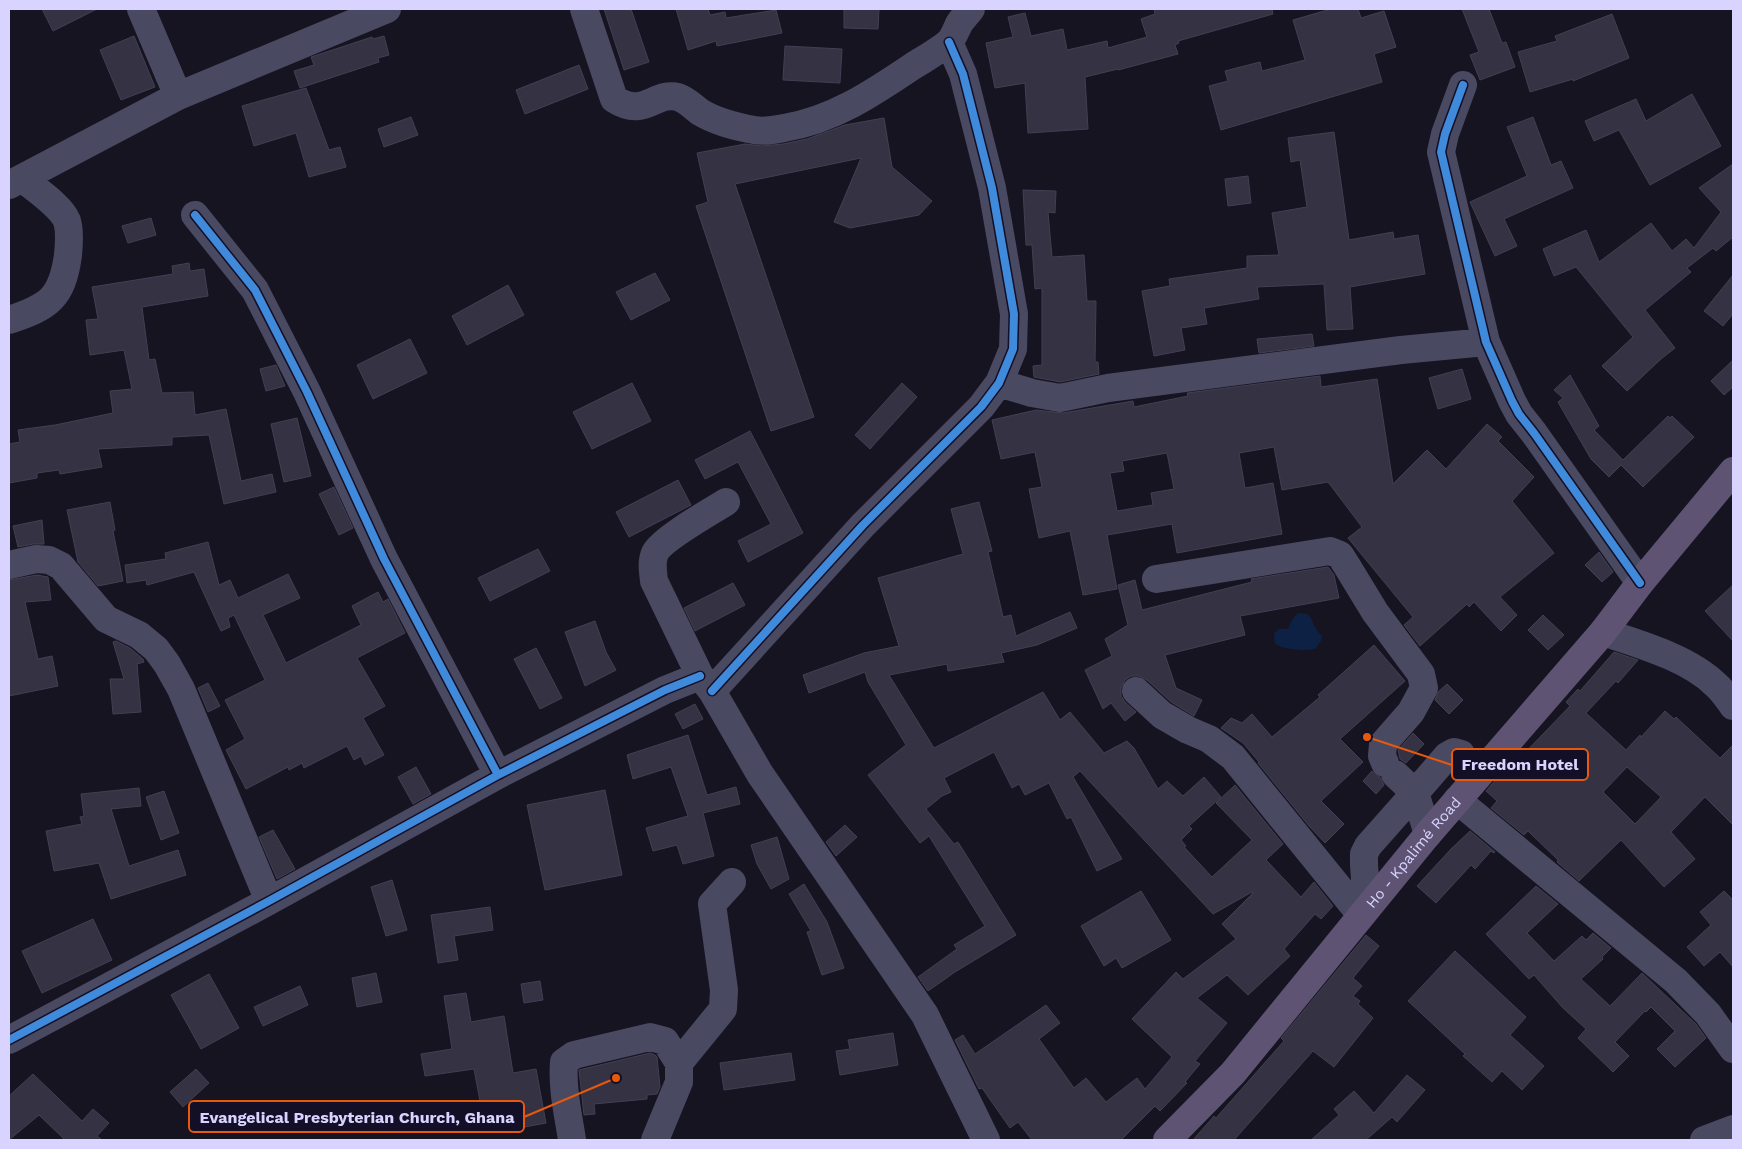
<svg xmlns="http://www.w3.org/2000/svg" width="1742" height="1149" font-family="'Work Sans',sans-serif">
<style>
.water{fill:#0d2144}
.building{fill:#343243;stroke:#433f54;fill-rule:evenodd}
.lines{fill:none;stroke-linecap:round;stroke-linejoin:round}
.minor{stroke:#4a4962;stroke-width:28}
.major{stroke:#5e5373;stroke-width:28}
.cycleway-casing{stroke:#130f26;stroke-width:11}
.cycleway{stroke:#408adc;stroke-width:8}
.labels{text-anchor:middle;stroke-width:4.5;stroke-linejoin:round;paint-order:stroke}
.street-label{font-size:15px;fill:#d9d4ff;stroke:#130f26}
.leader{fill:none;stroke:#e8590c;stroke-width:2}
.callout-dot{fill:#e8590c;stroke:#130f26;stroke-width:2}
.callout{fill:#130f26;stroke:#e8590c;stroke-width:2}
.callout-label{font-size:16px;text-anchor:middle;font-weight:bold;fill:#d9d4ff}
</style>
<rect width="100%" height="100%" fill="#161421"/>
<!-- water -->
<path class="water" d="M1298 613 1308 614C1315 622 1313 629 1322 636L1321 641 1315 649C1302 651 1287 650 1275 644L1274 633 1279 629H1288L1292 620Z"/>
<!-- building -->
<path class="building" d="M42 9H97L53 31Z
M604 9H631L649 62 624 70Z
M676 9H708L710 15 725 12 726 18 776 10 782 33 717 46 716 41 688 50Z
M844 9H879L878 29 844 28Z
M1154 9H1272L1273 14 1178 41 1179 43 1175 45 1178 54 1118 70V69L1085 77 1088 129 1028 133 1025 83 995 88 986 43 1013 37 1008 17 1025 13 1031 36 1063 29 1067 50 1107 41 1108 48 1147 37 1141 19 1155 14Z
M1331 9H1358L1361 18 1384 11 1396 47 1374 54 1382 82 1221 130 1209 86 1228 81 1225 71 1260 62 1262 71 1305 60 1293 20Z
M1462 9H1489L1502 43 1506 42 1515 67 1480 80 1470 55 1479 52Z
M1612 14 1629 58 1573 81V79L1530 92 1518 52 1557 41 1555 36Z
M134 36 155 87 121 100 100 50Z
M384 36 389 55 378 58 379 62 300 88 294 71 314 65 311 57 372 37 373 39Z
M785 46 842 49 840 83 783 80Z
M579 65 588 89 525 114 516 90Z
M306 88 329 150 340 147 346 167 309 177 296 133 254 146 242 106Z
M1692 94 1721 146 1650 185 1619 130 1594 141 1585 121 1636 99 1646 121Z
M411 117 418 135 384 147 378 129Z
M1533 117 1551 165 1561 161 1573 188 1504 219 1517 246 1495 256 1470 202 1527 176 1507 127Z
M884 118 892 167 932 201 919 215 850 228 834 222 861 158 735 184 814 417 771 431 696 206 708 202 697 153 745 144 762 146 783 144 807 139 845 125Z
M1334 132 1349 240 1393 232 1394 239 1418 235 1425 274 1350 287 1353 329 1327 330 1324 284 1257 287 1259 299 1204 308 1207 324 1181 328 1185 350 1154 356 1142 291 1170 286 1169 279 1247 268V256L1279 255 1272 213 1307 207 1300 160 1291 162 1288 138Z
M1733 164V237L1716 251 1713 248 1687 268 1691 272 1645 310 1675 348 1661 359 1627 391 1602 366 1633 337 1576 267 1554 276 1543 249 1586 230 1599 262 1651 223 1672 251 1686 239 1694 248 1721 212 1699 188Z
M1248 176 1251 203 1228 206 1225 179Z
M1023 190 1056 191 1055 213 1048 212 1052 257 1084 255 1087 301H1096L1095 362H1098L1099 374 1060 382 1034 377 1033 366 1042 365V288L1035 289 1032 245H1026Z
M151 218 156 235 128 243 122 226Z
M189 263 190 271 204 269 208 296 142 307 149 360 155 359 162 393 193 392 195 415 226 409 241 481 272 474 276 492 224 504 209 435 172 437V445L98 449 102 467 60 474 59 470 37 473V478L9 483V444L20 442 18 430 55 425 113 413 110 391 132 389 124 350 90 355 86 320 98 319 92 287 173 274 172 266Z
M655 273 670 300 631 320 616 292Z
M1733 275V314L1723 326 1704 311Z
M508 285 524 315 467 345 452 316Z
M1312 334 1314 346 1259 353 1257 339Z
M410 339 427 373 373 399 357 365Z
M1733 360V387L1724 395 1711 381Z
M276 365 285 386 266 391 260 369Z
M1462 369 1471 399 1438 409 1429 378Z
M1570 375 1599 426 1594 430 1623 460 1668 416 1670 418 1672 416 1694 437 1643 487 1621 465 1609 477 1591 459 1558 402 1563 398 1554 390Z
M1320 376 1321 387 1377 379 1393 484 1427 450 1446 469 1487 424 1502 437 1498 441 1534 477 1512 501 1554 553 1500 597 1517 615 1501 631 1474 602 1469 607 1467 604 1420 646 1404 625 1413 617 1348 538 1362 527 1328 482 1282 490 1274 447 1239 453 1245 488 1273 483 1282 534 1177 553 1172 524 1107 535 1117 589 1083 595 1070 531 1039 538 1029 489 1042 487 1035 452 1001 459 992 420 1036 410 1063 413 1133 401 1134 407 1188 396 1187 393ZM1167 453 1174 489 1151 493 1153 505 1117 511 1110 473 1124 471 1122 461Z
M632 383 651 421 592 449 573 412Z
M902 383 917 397 870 449 855 435Z
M297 418 311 476 284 482 271 424Z
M750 431 803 533 748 562 738 541 771 524 738 462 705 479 695 460Z
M678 480 691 505 629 537 616 512Z
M334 487 353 528 339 535 319 494Z
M110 502 115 530 113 531 123 581 98 586 78 562 67 510Z
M979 502 992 551 988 552 1003 617 1011 615 1016 636 1070 612 1077 628 1037 645 1001 653 1004 662 948 671 947 664 889 675 934 748 1043 692 1060 720 1070 712 1104 753 1127 741 1134 748 1158 789 1167 781 1183 796 1204 777 1221 797 1189 826 1192 829 1181 840 1186 846 1184 847 1212 877 1252 840 1216 803 1235 785 1283 844 1266 860 1301 897 1314 882 1333 906 1321 919 1315 914 1284 949 1290 956 1248 995 1227 975 1197 998 1227 1023 1195 1061 1200 1064 1185 1082 1187 1083 1160 1111 1155 1106 1121 1140H1032L1018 1122 1010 1128 982 1088 979 1089 955 1040 963 1035 975 1054 1046 1005 1060 1023 1039 1039 1074 1088 1086 1078 1106 1102 1137 1078 1145 1089 1172 1057 1132 1019 1176 972 1183 979 1236 939 1222 924 1253 893 1252 892 1213 914 1080 771 1073 777 1122 859 1097 871 1071 817 1067 819 1049 783 1025 795 1019 784 1012 788 994 752 944 778 951 792 942 796 926 809 954 844 958 842 1016 935 955 972 928 991 918 977 957 949 954 945 985 926 929 836 920 843 868 775 906 745 868 682 865 672 809 693 803 675 864 653 899 646 878 578 963 554 951 509Z
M42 520 44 544H33L18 547 13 526Z
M208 542 219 585 230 580 238 598 288 574 300 598 263 615 286 663 361 625 352 606 378 592 383 602 388 599 405 633 357 658 385 706 363 718 384 755 365 765 361 756 354 760 347 746 304 768 302 763 289 770 288 767 246 789 226 750 245 739 225 700 265 680 234 615 228 618 230 627 221 631 194 572 147 585 146 580 127 583 125 565 166 559 165 553Z
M538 549 550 571 490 601 478 578Z
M1599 552 1613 572 1602 582 1585 565Z
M1328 567 1334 575 1339 598 1240 616 1245 635 1165 655 1176 688 1202 700 1194 716 1171 702 1147 680 1139 676H1131L1125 680 1121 688V696L1125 702 1136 712 1125 721 1111 703 1103 709 1085 670 1112 656 1105 639 1128 625 1118 585 1135 580 1142 610 1252 582 1251 579Z
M37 575 48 577 51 600 25 602 38 659 52 656 58 686 9 696V580Z
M733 583 745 605 695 631 684 608Z
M1733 585V641L1705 611Z
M1543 615 1564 635 1548 650 1528 630Z
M595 621 606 652 616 670 585 686 565 632Z
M116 641 130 648 143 659 144 662 137 664 141 712 113 714 110 679H124L113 642Z
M1374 645 1405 681 1340 739 1363 762 1321 801 1344 824 1325 843 1309 826 1258 763 1259 762 1243 743 1221 728 1231 718 1242 723 1252 714 1272 737 1320 697 1318 695Z
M536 648 562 698 540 709 514 659Z
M1614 652 1638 660 1618 683 1616 681 1586 713 1626 750 1640 735 1641 737 1665 711 1674 719 1676 717 1720 758 1733 745V825L1705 797 1671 832 1695 859 1664 887 1621 840 1579 881 1557 862 1558 860 1528 831 1524 835 1491 808 1497 801 1486 791 1504 770 1515 759 1517 761 1570 706 1566 702 1578 689 1580 691ZM1627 767 1661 797 1635 824 1603 792Z
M208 683 220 706 208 712 198 688Z
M1447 684 1463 700 1449 714 1435 700 1438 692Z
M695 704 703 719 683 729 675 714Z
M1413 733 1424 744 1406 763 1400 759 1398 750Z
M688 735 707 795 736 787 740 804 703 813 714 856 683 864 677 845 653 851 646 828 688 816 671 767 633 779 627 755Z
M416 767 431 794 413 804 398 777Z
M1372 771 1380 777 1384 785 1376 794 1363 781Z
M139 788 141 806 111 809 129 866 178 850 186 875 111 899 99 863 54 871 46 831 82 824 80 817 84 816 81 794Z
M605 790 622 875 545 890 527 805Z
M164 791 179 833 161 840 146 797Z
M845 825 857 837 836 856 826 842Z
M273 830 295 869 277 879 259 837Z
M1470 831 1495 852 1494 853 1491 851 1475 869 1471 865 1436 903 1417 886 1451 849Z
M777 837 789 879 771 889 757 864 751 845Z
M392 880 407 930 386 936 371 887Z
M804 884 827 922 844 968 822 975 807 932 811 931 789 894Z
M1536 886 1558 904 1527 933 1554 961 1582 936 1586 940 1593 933 1611 948 1602 957 1603 959 1581 979 1610 1006 1642 973 1696 1024 1706 1038 1675 1067 1657 1049 1675 1031 1651 1007 1646 1012 1645 1011 1615 1042 1629 1056 1613 1072 1578 1038 1586 1029 1563 1008 1534 975 1529 979 1486 934Z
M1141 891 1171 940 1122 968 1116 958 1104 966 1081 926Z
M1724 891 1733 900V967L1720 952 1704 966 1687 947 1711 925 1700 912Z
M490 907 493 930 454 936 458 960 438 963 431 915Z
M93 919 112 960 42 993 22 951Z
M1366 935 1379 946 1353 978 1362 986 1353 996 1360 1001 1358 1004 1373 1018 1334 1067 1313 1051 1234 1140H1193L1214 1116 1216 1118 1284 1041 1281 1038Z
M1455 951 1526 1017 1510 1035 1544 1066 1522 1090 1502 1071 1492 1082 1463 1056 1465 1054 1408 1001Z
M376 973 382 1002 357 1007 352 978Z
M209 974 239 1028 201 1049 171 995Z
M540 981 543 1000 524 1003 521 984Z
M300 986 308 1005 263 1026 254 1007Z
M466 993 471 1022 504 1016 513 1073 536 1069 546 1123 514 1129V1124L501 1126 499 1114 483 1117 474 1069 425 1076 421 1054 452 1049 444 996Z
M893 1033 898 1065 840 1075 836 1051 850 1049 848 1040Z
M650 1053 655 1055 657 1057 660 1087 657 1094 647 1095V1099L594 1104 595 1114 584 1115 579 1070Z
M791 1053 795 1080 724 1090 720 1063Z
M196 1069 209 1083 183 1107 170 1092Z
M33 1074 82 1121 93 1109 109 1123 97 1136 102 1140H63L64 1139 39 1115 9 1140V1096Z
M1407 1075 1425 1090 1397 1122 1392 1117 1366 1140H1311L1339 1115 1334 1109 1354 1091 1374 1113Z"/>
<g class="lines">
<!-- minor -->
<path class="minor" d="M141 9 178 96
M584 9 614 99C645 119 654 91 678 97 687 100 693 107 700 112 715 121 737 127 754 130 764 132 774 130 784 128 833 120 873 93 913 66 924 59 937 52 948 43 953 39 956 30 959 24 962 19 967 14 971 9
M1463 85 1445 134 1441 152 1486 342 1512 401 1519 414 1534 433 1640 583
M9 185 178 96 387 9
M195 215 255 290 307 392 384 559 498 775
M9 320C48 307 62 299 68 255 69 245 70 231 67 221 61 206 35 189 23 179
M999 383 1032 393 1060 398 1108 388 1401 350 1486 342
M726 502C711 511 661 540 655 553 651 562 653 571 654 581L700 676 712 691 760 774 925 1015 986 1140
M9 565 36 559 49 560 61 566 106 619 139 635 156 649 167 664 181 689 269 901
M1156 579 1330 551 1340 555 1347 566 1375 612 1421 674 1424 688 1411 712 1383 744 1382 756 1385 763
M1603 632C1639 644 1689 658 1716 685 1723 691 1728 699 1733 706
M712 691 863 525 981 407 999 383 1013 349 1014 314 992 188 963 74 949 42
M1136 691 1162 715 1188 730 1209 739 1233 757 1361 915
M1395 774 1415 793 1447 756 1454 752 1461 754 1471 784
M1457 800 1676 981 1708 1014 1733 1049
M1367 907 1364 865V854L1368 846 1415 793 1428 834
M9 1040 269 901 498 775 665 690 700 676
M679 1063 723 1009 724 990 712 904 732 882
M572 1140C568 1113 562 1090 564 1062L574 1055 650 1037 665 1041 679 1063V1082L655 1140
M1704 1140 1733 1129"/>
<!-- major -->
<path class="major" id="s1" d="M1167 1140 1233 1073 1428 834 1603 632 1640 583 1733 471"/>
<defs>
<path id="cycleway" d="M1463 85 1445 134 1441 152 1486 342 1512 401 1519 414 1534 433 1640 583
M195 215 255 290 307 392 384 559 498 775
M712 691 863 525 981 407 999 383 1013 349 1014 314 992 188 963 74 949 42
M9 1040 269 901 498 775 665 690 700 676"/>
</defs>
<!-- cycleway casing -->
<use href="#cycleway" class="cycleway-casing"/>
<!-- cycleway -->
<use href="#cycleway" class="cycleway"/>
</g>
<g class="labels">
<!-- street labels -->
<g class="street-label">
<text dy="5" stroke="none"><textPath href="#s1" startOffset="379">Ho - Kpalimé Road</textPath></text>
</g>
</g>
<!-- callouts -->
<path class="leader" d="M1367 737L1452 765M616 1078L524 1117"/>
<g class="callout-dot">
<circle cx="1367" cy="737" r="5"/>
<circle cx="616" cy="1078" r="5"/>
</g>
<g class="callout">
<rect x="1452" y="749" width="136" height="31" rx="5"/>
<rect x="189" y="1101" width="335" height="31" rx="5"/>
</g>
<g class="callout-label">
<text x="1520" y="770">Freedom Hotel</text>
<text x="357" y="1123">Evangelical Presbyterian Church, Ghana</text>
</g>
<!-- border -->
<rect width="1742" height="1149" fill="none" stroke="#d9d4ff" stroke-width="20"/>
</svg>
